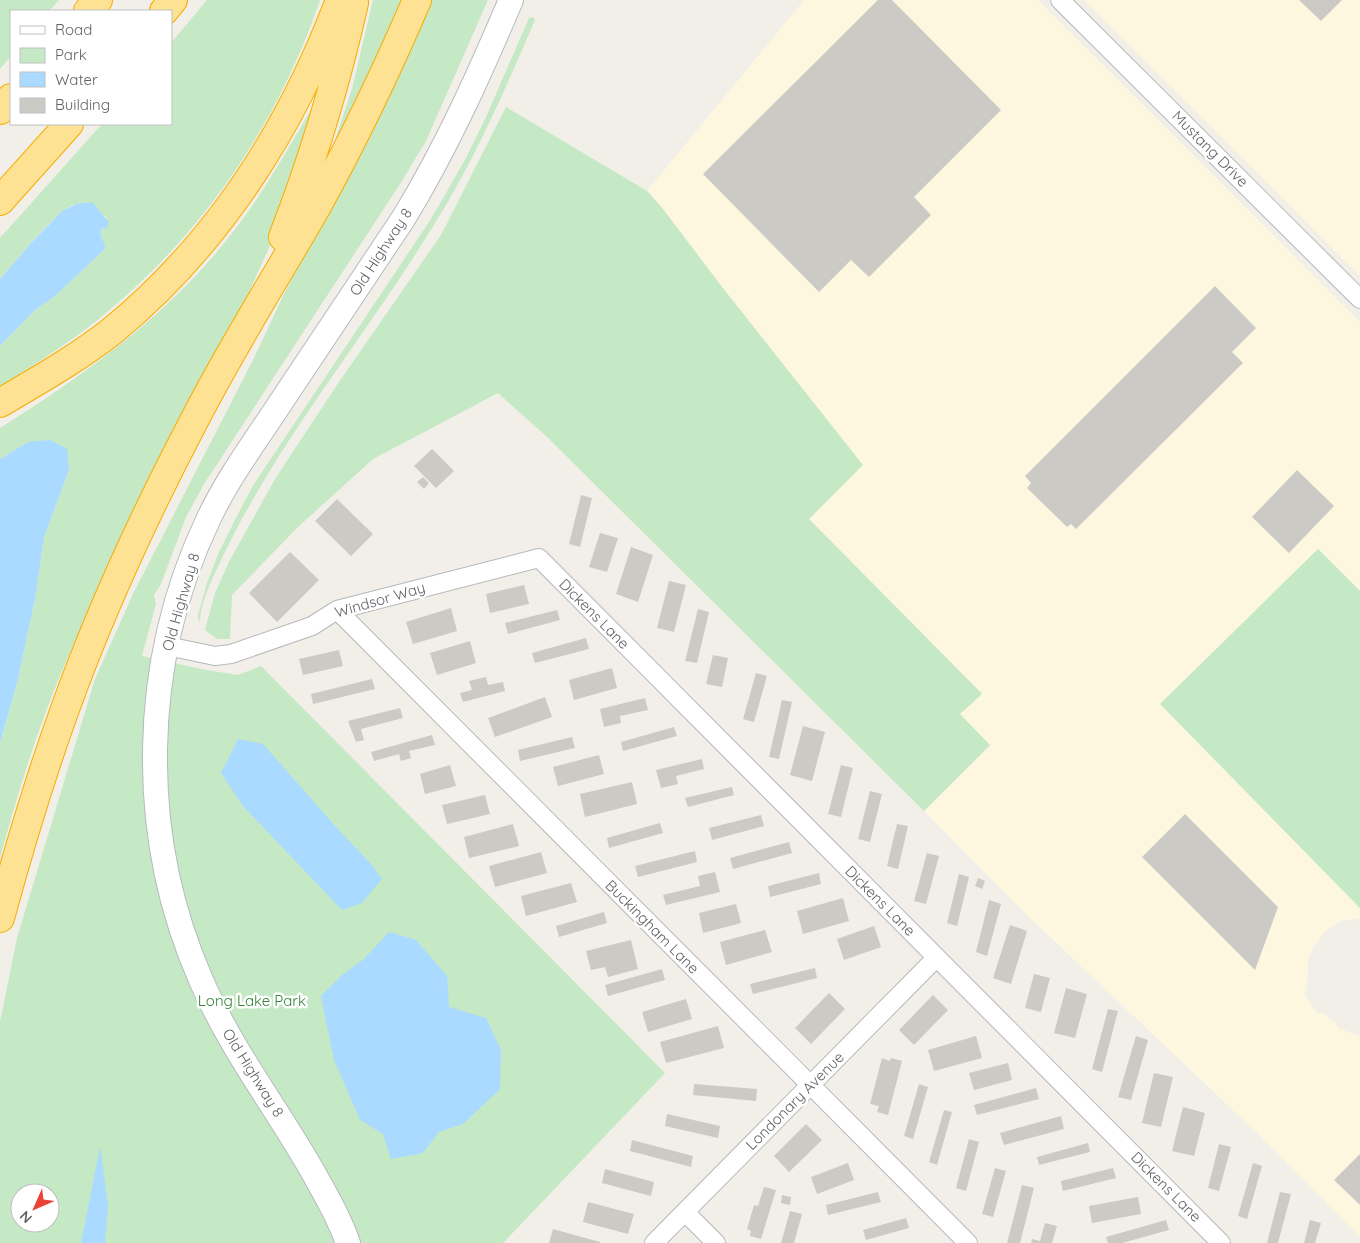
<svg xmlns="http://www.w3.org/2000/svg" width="1360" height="1243" font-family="Quicksand,sans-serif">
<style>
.commercial{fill:#fef7e0}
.green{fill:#c5e8c5;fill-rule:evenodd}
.water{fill:#aadaff}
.building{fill:#cccac5}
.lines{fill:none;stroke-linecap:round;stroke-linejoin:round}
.street-casing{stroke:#b5b8bc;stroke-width:20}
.secondary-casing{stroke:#b6babf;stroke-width:26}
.highway-casing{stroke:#f9ab00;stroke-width:30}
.street{stroke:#fff;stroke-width:18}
.secondary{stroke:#fff;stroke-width:24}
.highway{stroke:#fde293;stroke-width:28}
.labels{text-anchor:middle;stroke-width:5;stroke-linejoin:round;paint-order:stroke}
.street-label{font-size:15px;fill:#5f6368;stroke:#fff}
.park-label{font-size:15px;fill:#348238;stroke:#fff}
</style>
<rect width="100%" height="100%" fill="#f1efe8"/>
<!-- commercial -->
<path class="commercial" d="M804 0H1038L1360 322V591L1318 549 1160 704 1360 908V918L1342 921 1326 930 1313 947 1308 962 1307 988 1304 994 1317 1013H1323L1336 1023 1338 1028 1360 1036V1237L1256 1132 1028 916 924 811 990 746 960 714 982 693 809 519 862 465 722 287 663 209 647 191Z
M1084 0H1360V276Z"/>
<!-- green -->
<path class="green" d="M0 0H59L49 11H11V56L0 69Z
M207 0H320C278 124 202 235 100 318 69 343 34 365 0 386V346L34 311 55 296 105 249C106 241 99 238 101 229L107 228V218C98 210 89 203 76 204 60 205 13 265 0 279V238L102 124H171V43Z
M373 0H406L331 152 352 89Z
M427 0H488L426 141 402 181 204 484 186 517 161 584 154 595 156 604 142 656 206 670 238 675 261 666 665 1073 503 1243H0V1022L17 938 95 679 133 594 254 358 285 292 335 194ZM20 1193H50V1223H20Z
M533 17 535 20C505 90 475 159 435 223 367 335 281 436 224 554 215 574 201 599 200 621L199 622 198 615 207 583 219 552 242 506 254 484 429 222 445 195 467 156 486 117 529 18Z
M506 107 647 191 663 209 722 287 863 465 809 519 982 694 960 714 990 745 924 811 546 436 498 393 373 459 297 528 232 595 230 639H217L205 630 215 593 230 560 275 479 339 382 441 235Z
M309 113 318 118 272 241 250 290C187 413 119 536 65 664 38 726 18 792 0 858V743L18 679 35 599 44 537 69 470 28 442 0 459V428C91 371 179 307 243 219 267 186 288 149 309 113Z
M1318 549 1360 591V908L1160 704Z"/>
<!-- water -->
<path class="water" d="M92 202 109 222 107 228 101 229C99 238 106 241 105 249L55 296 34 311 0 346V279L32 242 62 211 76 204Z
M50 440 67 449 69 470 44 537 35 599 18 679 0 743V459L28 442Z
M238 739 263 744 336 827 371 864 382 879 362 903 342 910 242 805 221 773Z
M389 932 416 940 447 976 449 1007 486 1018 501 1050 500 1089 463 1124 439 1132 423 1153 391 1159 383 1134 360 1120 334 1060 321 996 342 975 364 959Z
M100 1147 108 1205 105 1243H81Z"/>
<!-- building -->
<path class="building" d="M878 0H892L1001 110 914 197 931 215 869 277 851 260 819 292 703 174Z
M1299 0H1342L1321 21Z
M1215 286 1256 328 1232 352 1243 363 1076 529 1071 524 1067 527 1027 488 1031 483 1025 476Z
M432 449 454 471 436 488 414 466Z
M1297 470 1334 506 1289 553 1252 517Z
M423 477 429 483 424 489 417 482Z
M581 495 592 498 580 547 569 544Z
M337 499 373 534 351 556 315 521Z
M600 533 618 538 607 572 589 567Z
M631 547 653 555 638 602 616 594Z
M290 552 319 580 277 622 249 593Z
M669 581 686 585 674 632 657 628Z
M524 585 529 604 490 613 486 594Z
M451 608 457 631 413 644 406 622Z
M698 609 709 612 697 663 685 661Z
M557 610 560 620 508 634 505 623Z
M586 638 589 649 535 663 532 653Z
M470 641 476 663 437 675 430 653Z
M339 650 343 666 303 675 299 659Z
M713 655 728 658 722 687 706 684Z
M612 668 617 688 574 700 569 680Z
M756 673 767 676 754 722 743 719Z
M486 677 488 685 503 682 505 691 463 702 460 693 472 690 469 681Z
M372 679 375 689 313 704 311 694Z
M545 697 552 717 495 737 488 718Z
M645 698 648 710 620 716 621 723 604 727 600 709Z
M782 700 792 702 779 759 769 757Z
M400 708 403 718 361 729 364 740 356 742 348 721Z
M803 726 825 732 812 781 790 775Z
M674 727 677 736 623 751 621 742Z
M432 735 435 745 409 751 411 758 401 761 399 754 374 761 371 752Z
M572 737 575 748 520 761 518 750Z
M599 755 604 774 558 786 553 767Z
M702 759 704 769 676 776 678 784 661 788 656 770Z
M450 765 456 786 425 794 420 774Z
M841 765 853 768 841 817 828 814Z
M632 782 637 804 585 817 580 794Z
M732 787 734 795 688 807 685 798Z
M870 791 882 794 870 842 858 839Z
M485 795 490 814 447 824 442 805Z
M1185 814 1278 907 1255 970 1142 857Z
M761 815 764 826 712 840 709 828Z
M660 823 663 833 609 848 607 838Z
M513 824 519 846 469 858 464 837Z
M897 824 908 826 898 869 887 866Z
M789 842 792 853 733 869 730 858Z
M695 851 697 862 638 877 635 866Z
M541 852 547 873 495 887 489 866Z
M927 853 939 856 926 904 914 901Z
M715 872 720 892 666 905 663 895 700 886 698 876Z
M819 873 821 884 770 897 768 886Z
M959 874 969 877 957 926 947 923Z
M978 878 985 881 982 889 975 886Z
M571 883 577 902 526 916 521 896Z
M843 898 849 921 803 934 797 911Z
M989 900 1001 904 987 956 976 952Z
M736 904 741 923 703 933 699 913Z
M604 912 607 923 559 937 556 926Z
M1010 925 1027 931 1011 984 993 978Z
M874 926 881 947 844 960 837 939Z
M765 930 772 952 726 965 720 942Z
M631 940 638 969 608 977 605 967 591 970 586 951Z
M815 968 817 978 753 994 750 984Z
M662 969 665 980 608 996 605 985Z
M1034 974 1050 978 1041 1012 1025 1008Z
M1066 988 1087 994 1075 1038 1054 1033Z
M829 993 845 1009 811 1044 795 1028Z
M933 995 948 1010 914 1045 899 1030Z
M686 999 692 1019 648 1032 642 1012Z
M1108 1009 1118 1011 1102 1072 1092 1069Z
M718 1026 724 1048 666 1063 660 1042Z
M976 1036 982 1058 934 1071 928 1050Z
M1136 1036 1148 1040 1131 1100 1118 1097Z
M882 1058 890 1061 891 1058 902 1061 888 1115 877 1112 879 1106 870 1104Z
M1008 1063 1012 1080 974 1090 969 1073Z
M1154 1073 1173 1077 1161 1127 1142 1123Z
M694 1084 757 1089 756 1101 693 1095Z
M919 1084 928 1087 913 1139 904 1136Z
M1036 1088 1039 1099 977 1115 974 1105Z
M1183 1107 1205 1113 1194 1156 1172 1151Z
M944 1110 952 1112 937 1165 929 1162Z
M667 1114 720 1126 718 1138 665 1126Z
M1061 1116 1064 1129 1004 1145 1000 1133Z
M806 1124 822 1140 789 1172 774 1156Z
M969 1139 979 1142 966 1191 956 1188Z
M632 1140 693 1156 691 1167 630 1151Z
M1088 1143 1090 1152 1039 1165 1037 1157Z
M1219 1144 1231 1147 1219 1191 1208 1188Z
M1360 1154V1205L1334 1180Z
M848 1163 854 1180 817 1194 811 1177Z
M1253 1163 1262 1166 1247 1219 1238 1216Z
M995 1168 1006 1171 993 1217 982 1214Z
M1113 1168 1116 1178 1063 1191 1061 1181Z
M605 1169 654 1182 651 1196 602 1183Z
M1022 1185 1034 1188 1020 1243H1007Z
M764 1187 776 1190 761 1239 750 1236 751 1231 747 1229 754 1205 758 1206Z
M878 1192 881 1202 828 1215 826 1205Z
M1280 1192 1291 1194 1278 1243H1267Z
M782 1195 791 1197 790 1205 781 1203Z
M1138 1197 1141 1214 1092 1223 1089 1206Z
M588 1202 634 1214 628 1234 583 1222Z
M790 1211 802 1214 794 1243H781Z
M906 1218 909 1228 866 1240 863 1230Z
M1166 1220 1169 1230 1122 1243H1108L1106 1237Z
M1310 1220 1321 1223 1315 1243H1304Z
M1045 1223 1057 1226 1052 1243H1031L1032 1239 1040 1241Z
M553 1229 600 1242V1243H549Z"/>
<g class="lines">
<defs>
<path id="street" d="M1060 0 1360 299
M337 610 968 1243
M167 646 215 656 231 654 312 626 337 610 539 558 1221 1243
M685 1212 716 1243
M654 1243 936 958"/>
<path id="secondary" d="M348 1243C339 1218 326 1195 313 1172 276 1107 230 1048 201 980 137 835 140 663 208 520 228 477 257 439 283 399 323 339 363 279 403 219 446 149 479 75 511 0"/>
<path id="highway" d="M88 11 98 0
M164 11 173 0
M0 110 11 98
M0 201 69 124
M283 237C313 160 336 83 354 3
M0 403C37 381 78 358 112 331 218 244 292 127 340 0
M0 918C19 848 40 778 65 709 101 609 146 512 196 417 233 345 277 276 317 206 354 139 387 70 417 0"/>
</defs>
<!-- street casing -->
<use href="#street" class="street-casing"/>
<!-- secondary casing -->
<use href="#secondary" class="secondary-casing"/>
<!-- highway casing -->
<use href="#highway" class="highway-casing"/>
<!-- street -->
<use href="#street" class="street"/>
<!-- secondary -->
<use href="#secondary" class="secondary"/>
<!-- highway -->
<use href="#highway" class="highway"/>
</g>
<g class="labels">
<!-- street labels -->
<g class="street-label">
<text transform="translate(1210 149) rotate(45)" y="5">Mustang Drive</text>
<text transform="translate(381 252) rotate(-57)" y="5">Old Highway 8</text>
<text transform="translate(380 600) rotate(-16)" y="5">Windsor Way</text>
<text transform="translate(181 602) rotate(-74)" y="5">Old Highway 8</text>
<text transform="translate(594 614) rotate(45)" y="5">Dickens Lane</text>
<text transform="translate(880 901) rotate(45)" y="5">Dickens Lane</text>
<text transform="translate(652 927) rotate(45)" y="5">Buckingham Lane</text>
<text transform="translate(253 1073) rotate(58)" y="5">Old Highway 8</text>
<text transform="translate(795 1101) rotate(-45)" y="5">Londonary Avenue</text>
<text transform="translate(1166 1187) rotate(45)" y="5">Dickens Lane</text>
</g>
<!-- park labels -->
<g class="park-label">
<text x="252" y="1006">Long Lake Park</text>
</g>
</g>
<!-- legend -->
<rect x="10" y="10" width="162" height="115" fill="#ffffff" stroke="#bfc1c3"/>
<rect x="20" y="26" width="25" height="8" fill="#ffffff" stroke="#bfc1c3"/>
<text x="55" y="35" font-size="15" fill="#5f6368">Road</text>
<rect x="20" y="48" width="25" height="15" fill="#c5e8c5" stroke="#bfc1c3"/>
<text x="55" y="60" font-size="15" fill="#5f6368">Park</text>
<rect x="20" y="72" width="25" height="15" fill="#aadaff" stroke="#bfc1c3"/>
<text x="55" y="85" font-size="15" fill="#5f6368">Water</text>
<rect x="20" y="98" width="25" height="15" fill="#cccac5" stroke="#bfc1c3"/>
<text x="55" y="110" font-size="15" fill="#5f6368">Building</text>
<!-- north arrow -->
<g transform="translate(35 1208) rotate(225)"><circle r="24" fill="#ffffff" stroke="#bfc1c3"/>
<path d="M0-4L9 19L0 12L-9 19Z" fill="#ea4335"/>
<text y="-8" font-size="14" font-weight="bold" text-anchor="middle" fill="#5f6368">N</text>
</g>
</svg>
